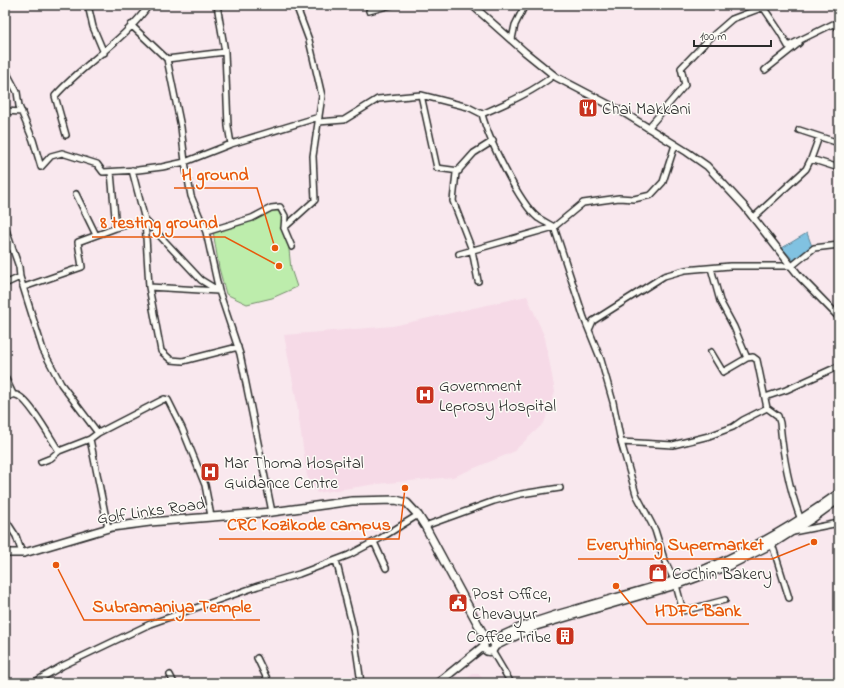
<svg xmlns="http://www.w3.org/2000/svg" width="844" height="688" font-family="'Indie Flower',sans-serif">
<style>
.built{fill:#f6dae7}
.green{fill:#bdedac;stroke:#748c6c}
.water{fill:#81c2e1;stroke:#5f8698}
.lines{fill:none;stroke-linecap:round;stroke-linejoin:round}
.minor-casing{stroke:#2b2b2b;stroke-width:8}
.tertiary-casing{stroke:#2b2b2b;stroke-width:9}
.secondary-casing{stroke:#2b2b2b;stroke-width:10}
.minor{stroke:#fdfcf7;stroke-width:5}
.tertiary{stroke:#fdfcf7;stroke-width:6}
.secondary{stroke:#fdfcf7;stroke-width:7}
.labels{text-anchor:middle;stroke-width:3;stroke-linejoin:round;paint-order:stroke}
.poi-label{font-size:17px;fill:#2b2b2b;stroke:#fdfcf7;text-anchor:start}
.street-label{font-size:17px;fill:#2b2b2b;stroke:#fdfcf7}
.leader{fill:none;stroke:#e8590c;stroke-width:1.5}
.callout-dot{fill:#e8590c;stroke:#fdfcf7;stroke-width:1.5}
.callout-label{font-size:18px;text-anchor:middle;font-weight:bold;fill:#e8590c;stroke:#fdfcf7;stroke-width:3;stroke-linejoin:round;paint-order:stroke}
</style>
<rect width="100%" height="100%" fill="#f9e8ee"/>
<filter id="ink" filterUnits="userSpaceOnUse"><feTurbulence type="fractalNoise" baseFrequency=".025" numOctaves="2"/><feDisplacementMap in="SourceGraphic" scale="8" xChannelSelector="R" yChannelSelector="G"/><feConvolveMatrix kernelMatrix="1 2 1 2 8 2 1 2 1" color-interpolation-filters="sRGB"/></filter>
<g filter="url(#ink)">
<!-- built -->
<path class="built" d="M527 296 545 338 555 392 544 423 513 452 453 477 377 484 317 493 307 476 296 398 284 335 393 326Z
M473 674H479L486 683H458Z"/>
<!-- green -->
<path class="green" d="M278 208 288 240 291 269 297 287 272 298 247 304 226 294 219 268 213 231Z"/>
<!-- water -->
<path class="water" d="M807 233 813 249 797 264 782 248Z"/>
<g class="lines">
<defs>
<path id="minor" d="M88 5 93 27 104 53
M217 5 225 52 228 126 231 144
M763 7 780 32 788 46 833 24 839 28
M369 11 391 5
M131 25 167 59
M512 39 515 25 525 5
M225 52 167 59 181 127 185 162 191 196 206 232 219 291 240 354 272 512
M5 63 8 75 17 92 19 106 33 140 41 167 51 156 62 153 97 164 103 172 138 170 162 167 185 162 231 144 319 117
M765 70 799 43
M421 95 437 168 459 171
M5 111 22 112
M482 114C507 103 533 92 554 75
M318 122 344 120 378 99 421 95 468 107 482 114C488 138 519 203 538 218 543 221 549 224 554 227L583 203 619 198 634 199 651 195 663 182 675 145
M648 128 685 85 681 68 709 39 732 19 769 5
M799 130 839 143
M66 135 55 96C84 63 124 41 149 5
M811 159 839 168
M132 170 145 220 201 280 219 291
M111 172 116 228 145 220 149 287 161 351 171 360 183 361 238 347
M76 194 96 235
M753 218 806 169 811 159 819 137
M5 227 19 267 20 277 43 350 61 384 98 433 90 439
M284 228 315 200 313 156 322 96 309 40 296 5
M206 232 252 218 271 208 280 207 285 216 284 228 292 247
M5 248 12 246
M459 254 554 227 584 318 601 360 613 402 621 442 636 494 655 530 664 559 674 580
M711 268 720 301 734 327 747 358
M478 281 472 250 453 201 456 173 474 153 493 141
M5 284 20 277
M24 287 82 267 78 242 116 228
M149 287 218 291
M589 330 593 321 664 276 685 270 730 266H792L814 248 839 245
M711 352 723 372 747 358 753 357 757 360 767 408 778 416 780 423C783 456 789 489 801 520
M5 377 13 394
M765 397 786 390 839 366
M5 400C8 397 12 394 16 395 28 397 51 439 59 451L90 439 108 528
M98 433 164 399 168 400 182 428 205 485 211 516
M621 442 673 445 709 436 733 427 743 420 767 408
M41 462 51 458 59 451
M5 519 16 536 22 553
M425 526 494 501 521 494 560 488
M793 532 839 523
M374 542 386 568
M772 544 789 598
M336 560 353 628 361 683
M676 585 683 611 725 600
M492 651 511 683
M257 658 269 683
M170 675 174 683
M33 683 62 666 150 624 258 586 299 574 349 555 381 538 418 515"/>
<path id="tertiary" d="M472 5 525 52 556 77 621 111 687 152 707 166 744 206 800 277 839 317"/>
<path id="secondary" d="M5 553H24L112 527 150 522 272 512 352 501 396 500 407 503 418 515 425 526 487 641
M483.5 646a5.5 5.5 0 1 1 11 0a5.5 5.5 0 1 1-11 0Z
M492 641C519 626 547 617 577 609 611 599 645 590 679 579 738 559 789 529 839 493
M495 646 536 626 679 584 728 566 772 544 813 518 839 499
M438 683 484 646"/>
</defs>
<!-- minor casing -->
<use href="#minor" class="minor-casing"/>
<!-- tertiary casing -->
<use href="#tertiary" class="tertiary-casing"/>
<!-- secondary casing -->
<use href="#secondary" class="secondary-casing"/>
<!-- minor -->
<use href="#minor" class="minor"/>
<!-- tertiary -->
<use href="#tertiary" class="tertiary"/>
<!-- secondary -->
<use href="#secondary" class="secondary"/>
</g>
</g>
<!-- icons -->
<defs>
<symbol id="restaurant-square" viewBox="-11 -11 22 22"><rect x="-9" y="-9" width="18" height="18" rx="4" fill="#c8321e" stroke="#fdfcf7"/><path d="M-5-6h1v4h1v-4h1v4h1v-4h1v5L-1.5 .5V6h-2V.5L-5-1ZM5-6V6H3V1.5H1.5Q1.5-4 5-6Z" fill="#fff"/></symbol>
<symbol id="hospital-square" viewBox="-11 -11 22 22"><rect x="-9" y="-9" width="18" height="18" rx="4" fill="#c8321e" stroke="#fdfcf7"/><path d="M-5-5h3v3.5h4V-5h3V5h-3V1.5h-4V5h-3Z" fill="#fff"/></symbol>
<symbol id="shop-square" viewBox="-11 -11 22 22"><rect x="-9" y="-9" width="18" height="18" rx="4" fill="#c8321e" stroke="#fdfcf7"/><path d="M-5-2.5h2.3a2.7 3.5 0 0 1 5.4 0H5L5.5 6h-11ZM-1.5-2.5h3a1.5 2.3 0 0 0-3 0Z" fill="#fff"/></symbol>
<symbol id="civic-square" viewBox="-11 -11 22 22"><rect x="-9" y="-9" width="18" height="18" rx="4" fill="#c8321e" stroke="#fdfcf7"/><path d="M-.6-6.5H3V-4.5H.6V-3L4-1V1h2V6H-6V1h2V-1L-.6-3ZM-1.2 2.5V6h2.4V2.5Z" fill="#fff"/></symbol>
<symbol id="building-square" viewBox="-11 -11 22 22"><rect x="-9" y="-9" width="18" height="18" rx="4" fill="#c8321e" stroke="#fdfcf7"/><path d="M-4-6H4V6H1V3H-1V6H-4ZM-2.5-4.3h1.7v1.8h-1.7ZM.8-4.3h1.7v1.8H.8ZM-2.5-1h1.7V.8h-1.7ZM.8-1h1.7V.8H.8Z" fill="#fff"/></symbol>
</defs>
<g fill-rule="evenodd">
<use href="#restaurant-square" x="577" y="97" width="22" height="22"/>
<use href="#hospital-square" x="414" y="384" width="22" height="22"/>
<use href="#hospital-square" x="199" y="461" width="22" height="22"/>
<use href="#shop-square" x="647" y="562" width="22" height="22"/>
<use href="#civic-square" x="447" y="592" width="22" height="22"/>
<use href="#building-square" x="554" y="625" width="22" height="22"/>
</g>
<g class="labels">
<!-- poi labels -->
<g class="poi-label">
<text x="602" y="114">Chai Makkani</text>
<text x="439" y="391">Government<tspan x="439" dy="20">Leprosy Hospital</tspan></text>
<text x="224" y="468">Mar Thoma Hospital<tspan x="224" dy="20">Guidance Centre</tspan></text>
<text x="672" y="579">Cochin Bakery</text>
<text x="472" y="599">Post Office,<tspan x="472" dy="20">Chevayur</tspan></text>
<text x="551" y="642" text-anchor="end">Coffee Tribe</text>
</g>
<!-- street labels -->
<g class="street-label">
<text transform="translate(151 510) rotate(-8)" y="6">Golf Links Road</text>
</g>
</g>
<!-- callouts -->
<path class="leader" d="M275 248L257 188H174M279 266L225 237H92M405 488L399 539H219M814 542L772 559H578M56 565L84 620H260M616 586L647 624H749"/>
<g class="callout-dot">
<circle cx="275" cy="248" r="4"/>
<circle cx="279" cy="266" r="4"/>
<circle cx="405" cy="488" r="4"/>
<circle cx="814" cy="542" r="4"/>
<circle cx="56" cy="565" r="4"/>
<circle cx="616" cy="586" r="4"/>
</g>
<g class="callout-label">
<text x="215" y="180">H ground</text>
<text x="159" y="228">8 testing ground</text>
<text x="309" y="530">CRC Kozikode campus</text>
<text x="675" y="550">Everything Supermarket</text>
<text x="172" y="612">Subramaniya Temple</text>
<text x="698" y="616">HDFC Bank</text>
</g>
<!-- margin -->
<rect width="844" height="688" fill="none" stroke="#fdfcf7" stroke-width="20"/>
<rect x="10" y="10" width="824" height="668" fill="none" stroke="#2b2b2b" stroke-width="1.5" filter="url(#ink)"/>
<!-- scale -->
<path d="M694 40v6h77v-6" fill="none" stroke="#2b2b2b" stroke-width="2"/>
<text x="700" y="40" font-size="12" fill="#2b2b2b" stroke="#fdfcf7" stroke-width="3" paint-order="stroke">100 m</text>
</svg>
